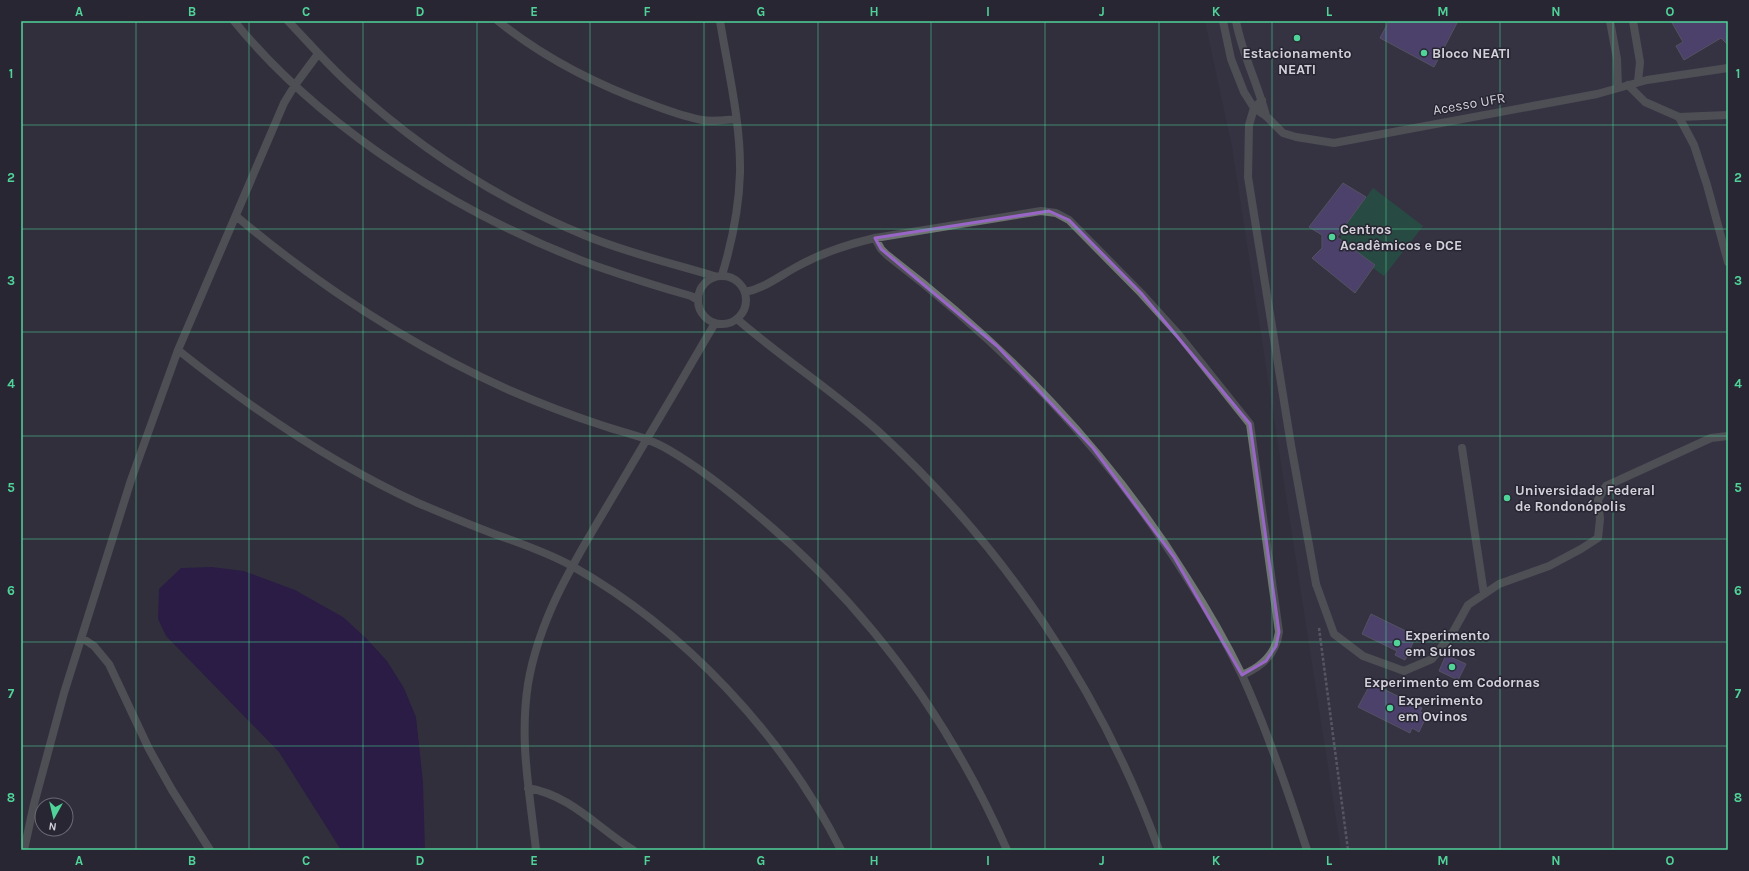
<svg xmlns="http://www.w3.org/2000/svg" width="1749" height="871" viewBox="0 0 1749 871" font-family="Karla,sans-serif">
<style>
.built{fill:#3b384b}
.green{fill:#1b6c4a}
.water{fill:#23054e}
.building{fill:#6b58a3;stroke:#7e7b8b}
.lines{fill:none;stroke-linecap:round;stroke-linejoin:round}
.path{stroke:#86848f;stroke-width:2.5;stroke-dasharray:3 2;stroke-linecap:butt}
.service{stroke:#6f7672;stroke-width:8}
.minor{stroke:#6f7672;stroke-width:8}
.marked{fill:none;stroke:#9966c8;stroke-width:3;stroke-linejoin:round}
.grid{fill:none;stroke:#4fd399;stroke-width:1;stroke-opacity:0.55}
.poi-dot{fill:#4fd399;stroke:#282633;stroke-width:1.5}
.labels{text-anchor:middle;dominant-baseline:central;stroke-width:3;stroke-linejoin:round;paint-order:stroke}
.poi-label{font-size:14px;font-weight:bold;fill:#d2d1d9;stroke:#282633;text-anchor:start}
.street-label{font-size:14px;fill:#d2d1d9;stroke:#282633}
.neatline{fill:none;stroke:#4fd399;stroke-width:1.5}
.grid-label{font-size:13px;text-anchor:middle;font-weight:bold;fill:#4fd399}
</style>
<rect width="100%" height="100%" fill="#32303d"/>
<path class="built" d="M1205,21H1728V850H1341L1232,146Z"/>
<path class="green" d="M1373,188L1423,226L1384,276L1373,268L1374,265L1341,240V232Z"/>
<path class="water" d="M212,567L244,571L295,590L343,617L366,638L387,661L404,688L416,717L423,782L425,850H341L279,752L166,636L158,619L159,589L181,568Z"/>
<path class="building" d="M1389,21H1458L1434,67L1380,38Z
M1671,21H1728V45L1721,38L1684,60L1676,46L1683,42Z
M1343,183L1366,197L1337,237L1375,265L1355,293L1312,258L1322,248V235L1309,227Z
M1371,614L1416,636L1405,660L1395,655L1397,651L1362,634Z
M1446,655L1466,664L1458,680L1439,671Z
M1371,683L1422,708L1420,712L1427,715L1419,732L1412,728L1410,733L1358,707Z"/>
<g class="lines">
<path class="path" d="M1319,628L1348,850"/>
<path class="service" d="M1223,21L1231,59L1244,92L1254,108L1266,116L1283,133L1296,137L1334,143L1597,94L1647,80L1728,68
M1236,21C1242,54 1258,84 1266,116
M1610,21L1617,59L1618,88
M1633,21L1640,62L1638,82
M1628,85L1645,102L1679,117L1728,115
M1262,100L1254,108L1249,125L1248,177L1291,445L1316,584"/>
<path class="minor" d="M234,21C324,131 463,217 596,266C628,277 659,287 691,296L698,300
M288,21C308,42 327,64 349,84C418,148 497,199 584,235C627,253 671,263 714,276
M498,21C544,58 597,85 653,105C669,111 685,117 702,120C713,122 725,120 736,119
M720,21C728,70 741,123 740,173C739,208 732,242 722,275
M1679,117L1694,145L1707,185L1728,262
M236,216C319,286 409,345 509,390C539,403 570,415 601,425C624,433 648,437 669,450C700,468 729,491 756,514C867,606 949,718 1007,850
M875,238L881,249L887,255C1007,347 1107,449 1187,578C1207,609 1226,642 1242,675C1268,732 1288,791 1307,850
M698 300a24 24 0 1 1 48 0a24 24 0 1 1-48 0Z
M745,292C766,288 782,274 800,265C824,252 849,244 875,238L1041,211L1056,213L1069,220L1141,293L1179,335L1250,424L1279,632C1276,654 1262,667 1242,675
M737,319C782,358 833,391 878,431C1004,546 1101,690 1159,850
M178,350C253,410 331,463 418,503C444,514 470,525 497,535C523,544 548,553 572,566C684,629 783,735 841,850
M1462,448L1484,594
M1316,584L1334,634L1363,656L1404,671L1432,659L1453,632L1468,605L1499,584L1549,566L1581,549L1598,538L1600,519L1598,500L1606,486L1711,438L1728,436
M82,638L94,646L109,664L149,749L172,790L210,850
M528,788C570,795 598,828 633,850
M24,850L34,804L64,693L131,480L178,350L284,103L295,85L318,54
M536,850C530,794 519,742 528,684C540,613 579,554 615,493C649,436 682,380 715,323"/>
</g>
<path d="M0 0H1749V871H0ZM1049,211L1069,220L1141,293L1250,424L1279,632L1276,646L1266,661L1242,675L1174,557L1093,448L997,346L881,249L875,238Z" fill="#32303d" fill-opacity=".55" fill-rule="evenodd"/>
<path class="marked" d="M1049,211L1069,220L1141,293L1250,424L1279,632L1276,646L1266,661L1242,675L1174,557L1093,448L997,346L881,249L875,238Z"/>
<path class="grid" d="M136,21V850M249,21V850M363,21V850M477,21V850M590,21V850M704,21V850M818,21V850M931,21V850M1045,21V850M1159,21V850M1272,21V850M1386,21V850M1500,21V850M1613,21V850M21,125H1728M21,229H1728M21,332H1728M21,436H1728M21,539H1728M21,642H1728M21,746H1728"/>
<g class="poi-dot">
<circle cx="1297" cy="38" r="4"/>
<circle cx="1424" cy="53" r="4"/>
<circle cx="1332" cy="237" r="4"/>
<circle cx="1507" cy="498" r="4"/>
<circle cx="1397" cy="643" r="4"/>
<circle cx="1452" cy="667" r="4"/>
<circle cx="1390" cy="708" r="4"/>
</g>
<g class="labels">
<g class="poi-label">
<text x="1297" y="53" text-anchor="middle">Estacionamento<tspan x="1297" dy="16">NEATI</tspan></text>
<text x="1432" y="53">Bloco NEATI</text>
<text x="1340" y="229">Centros<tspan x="1340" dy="16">Acadêmicos e DCE</tspan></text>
<text x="1515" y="490">Universidade Federal<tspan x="1515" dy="16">de Rondonópolis</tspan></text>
<text x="1405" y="635">Experimento<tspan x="1405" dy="16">em Suínos</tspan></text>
<text x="1452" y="682" text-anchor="middle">Experimento em Codornas</text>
<text x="1398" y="700">Experimento<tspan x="1398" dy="16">em Ovinos</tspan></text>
</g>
<g class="street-label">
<text transform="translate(1469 104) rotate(-10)">Acesso UFR</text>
</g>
</g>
<rect width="1749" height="871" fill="none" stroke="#282633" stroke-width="44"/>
<g transform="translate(54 817) rotate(188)"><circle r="19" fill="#282633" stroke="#6c6a75"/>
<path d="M0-3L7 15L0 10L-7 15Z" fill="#4fd399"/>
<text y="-6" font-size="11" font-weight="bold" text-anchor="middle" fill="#d2d1d9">N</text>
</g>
<rect x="22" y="22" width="1705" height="827" class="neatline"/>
<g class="grid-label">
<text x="79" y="16">A</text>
<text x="192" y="16">B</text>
<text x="306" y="16">C</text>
<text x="420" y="16">D</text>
<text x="534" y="16">E</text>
<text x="647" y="16">F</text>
<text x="761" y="16">G</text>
<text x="874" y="16">H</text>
<text x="988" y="16">I</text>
<text x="1102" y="16">J</text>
<text x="1216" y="16">K</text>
<text x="1329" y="16">L</text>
<text x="1443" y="16">M</text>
<text x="1556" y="16">N</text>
<text x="1670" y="16">O</text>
<text x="11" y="78">1</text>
<text x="1738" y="78">1</text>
<text x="11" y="182">2</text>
<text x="1738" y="182">2</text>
<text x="11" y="285">3</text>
<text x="1738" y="285">3</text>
<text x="11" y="388">4</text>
<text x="1738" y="388">4</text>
<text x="11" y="492">5</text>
<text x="1738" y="492">5</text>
<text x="11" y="595">6</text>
<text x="1738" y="595">6</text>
<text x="11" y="698">7</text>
<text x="1738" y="698">7</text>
<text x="11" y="802">8</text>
<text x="1738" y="802">8</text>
<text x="79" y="865">A</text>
<text x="192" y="865">B</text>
<text x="306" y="865">C</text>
<text x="420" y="865">D</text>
<text x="534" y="865">E</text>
<text x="647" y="865">F</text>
<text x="761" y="865">G</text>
<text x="874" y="865">H</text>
<text x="988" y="865">I</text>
<text x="1102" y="865">J</text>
<text x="1216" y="865">K</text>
<text x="1329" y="865">L</text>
<text x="1443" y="865">M</text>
<text x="1556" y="865">N</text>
<text x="1670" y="865">O</text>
</g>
</svg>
